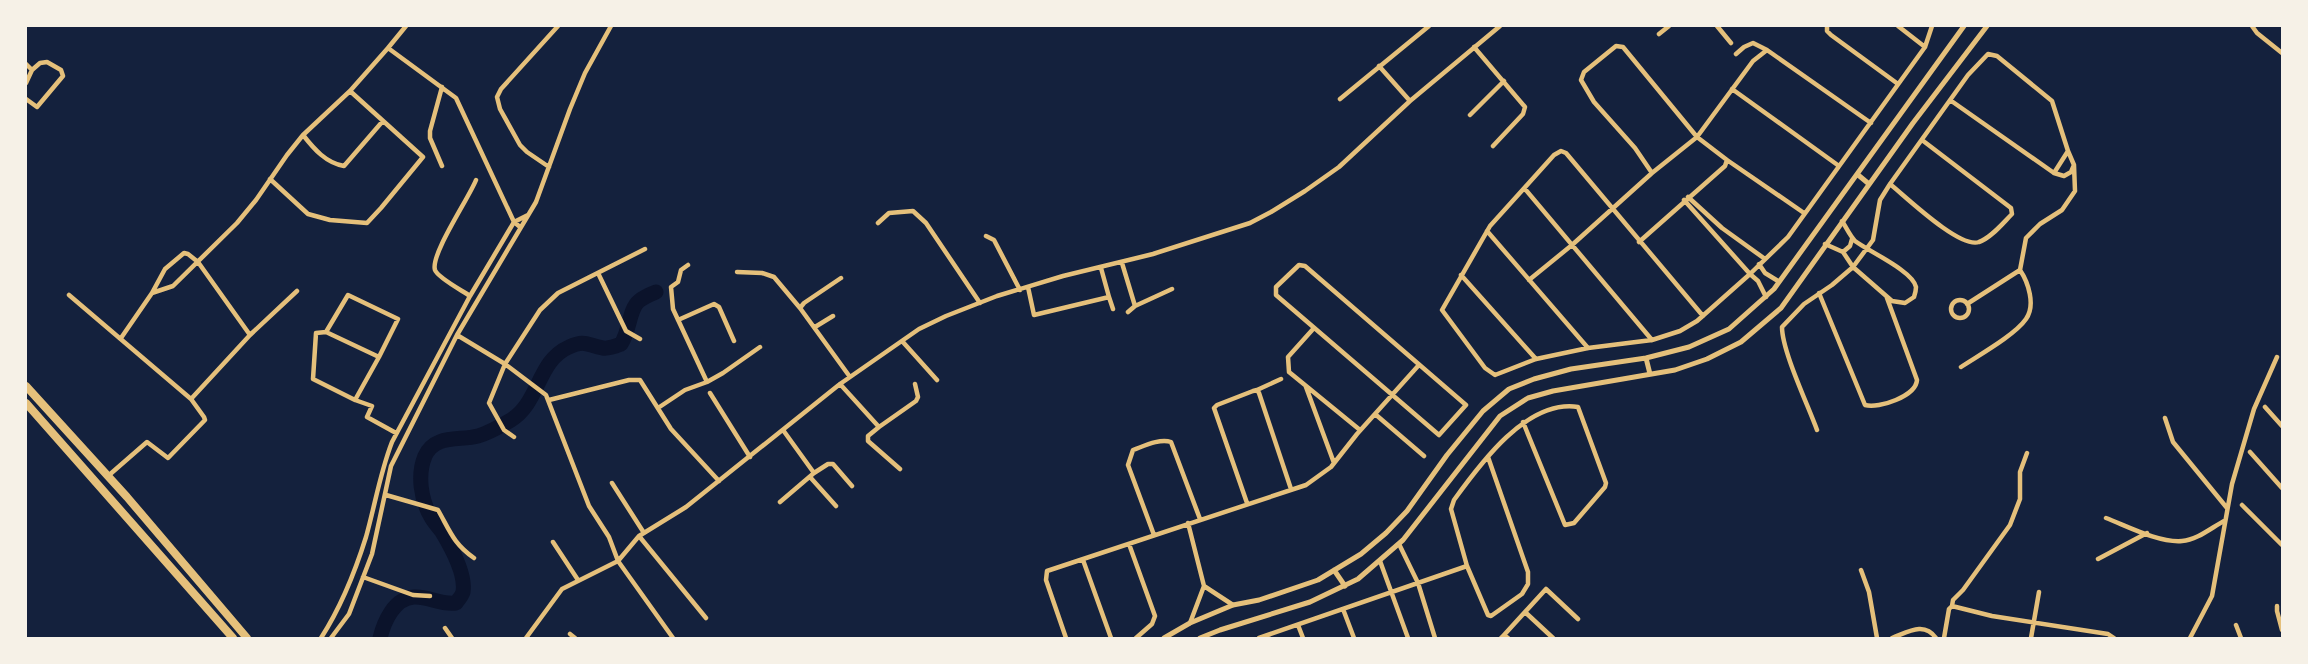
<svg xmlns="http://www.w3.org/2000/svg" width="2308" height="664" viewBox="0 0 2308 664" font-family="Rubik,sans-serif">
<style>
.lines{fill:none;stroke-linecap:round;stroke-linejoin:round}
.river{stroke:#0b132b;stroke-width:15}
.minor{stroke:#e5c07b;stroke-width:4.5}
.tertiary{stroke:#e5c07b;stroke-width:5}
.trunk{stroke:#e5c07b;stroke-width:8}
</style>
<rect width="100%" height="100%" fill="#14213d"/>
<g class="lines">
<path class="river" d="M380,638C384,622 394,598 414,597C428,596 440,605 456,603C458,600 462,596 463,592C466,574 451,547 442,532C439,527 434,523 431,517C421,500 417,475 425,456C435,434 459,441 478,436C489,433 501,426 511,420C540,402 537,361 569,347C586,339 588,346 603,348C609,349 616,346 621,344C630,331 629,309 639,301C644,297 651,294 656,292"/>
<path class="minor" d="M1717,26L1731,43
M1827,26V31L1831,35L1898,84
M1898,26L1925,47
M2252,26L2257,33L2282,53
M1659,34L1669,26
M1474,47L1525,107L1523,114L1493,146
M388,48L406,26
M1736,54L1744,47L1753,43L1767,50
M26,64L32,70L40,63L47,62L61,70L63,76L37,107L26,99
M1379,66L1410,101
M26,83L32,70
M1732,89L1839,166
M1340,99L1429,26
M1950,100L2054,173L2064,176L2071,172L2074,165L2068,151
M1470,115L1504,81
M303,135C314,149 326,163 344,166L382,122
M1727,160L1804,213
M442,166L430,138V131L442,87
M549,167L527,152L520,145L500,109L497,97L501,89L558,26
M270,179L308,214L330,220L367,223L381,208L423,157L350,91
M1890,184C1906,197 1960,249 1979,242C1991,238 2003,223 2012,214L2011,208L1922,140
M1525,189L1652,340
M1688,197L1722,228L1765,259
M1684,200L1750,274L1788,237L1925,47L1932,26
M1842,221C1846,227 1850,236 1855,241C1868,251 1913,271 1916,287C1916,291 1915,294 1914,297L1905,303L1892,301L1853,267L1873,240L1880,200L1890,184L1968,75L1988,54L1997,56L2052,101L2068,151L2054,173
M878,223L889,213L913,211L926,223L980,303
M1487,231L1588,348
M986,236L994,240L1020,290
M1639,242L1725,166L1727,160L1697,137L1623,47L1616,46L1584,72L1581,80L1594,102L1635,148L1652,173
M1843,252L1850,246L1852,239
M1122,263L1135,306
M1759,264L1765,273L1778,281
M688,265L681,270L678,282L671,287L673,309L707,382
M1299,265L1305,266L1466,405L1439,435L1276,295V287Z
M737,272L762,273L774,277L800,308
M598,273L626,331L640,339
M1461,275L1536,359
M841,278L804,303L800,308L850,377
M1529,280L1572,245L1652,173L1697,137L1753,61L1767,50L1871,123
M1028,287L1034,315L1109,297L1101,268
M152,293L165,269L184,253L188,254L198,262L250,335L191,399
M1819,293L1865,405C1879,409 1916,396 1917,380L1887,298
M69,295L191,399L204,417L205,420L168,458L147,442L108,476
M470,296C463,291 438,278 435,270C430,255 469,198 476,180
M1109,297L1113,309
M1951 309a9 9 0 1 1 18 0a9 9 0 1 1-18 0Z
M1967,304L2020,270L2026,238L2040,224L2062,210L2075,191L2074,165
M1128,312L1135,306L1172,289
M1703,316L1566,153L1561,151L1554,155L1490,226L1442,310L1485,368L1495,375L1536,359L1588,348L1652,340L1680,331L1697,321L1750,274L1758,281L1766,297
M678,320L714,304L719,307L734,341
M815,327L833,316
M1314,328L1288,357L1289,372L1360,430
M326,332L348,295L398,319L379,357
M250,335L297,291
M457,335L505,364L546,395L589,506L609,537L618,561L673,638
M121,338L152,293L173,286L237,223L256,200L287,155L303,135L350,91L388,48L456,98L514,222L520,227
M902,341L937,380
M1961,367C1979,355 2015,335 2026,319C2036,305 2028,282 2020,270
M840,384L879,427L868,436V441L900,469
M1306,387L1334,463
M1257,390L1281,379
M710,393L750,457
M355,400L313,379L316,333L326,332L379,357L355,400L372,406L367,417L396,433
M549,400L629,380H640L671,429L719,481
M2265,407L2282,426
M658,408L685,390L707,382L723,373L760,347
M1375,414L1424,456
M2165,418L2173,442L2227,508
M879,427L916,401L918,397L915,384
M1817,430C1808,405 1782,351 1782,327L1804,304L1832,285L1853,267L1843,252L1825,244
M514,437L504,430L489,403L505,364L540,310L558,293L645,249
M2250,452L2282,488
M1488,457L1528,572V584L1522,594L1491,616L1488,615L1467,566L1451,509L1454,500C1480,464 1527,399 1578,407L1606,483L1605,487L1574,523L1565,525L1523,422
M814,473L828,464H833L852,486
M810,477L836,506
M612,483L644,533
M386,495L438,510C450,531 453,543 474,558
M780,502L814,473L783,430
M1247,503L1214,408L1217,405L1253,391L1257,390L1259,393L1291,489
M2242,505L2282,545
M2106,518C2127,526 2159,543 2182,541C2197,540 2211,528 2224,521
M1188,523L1204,586L1190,623
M1154,535L1128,465L1133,450C1144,446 1160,438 1171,442L1200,519
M639,536L706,618
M553,542L578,580
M1129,544L1155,616L1152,624L1136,638
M1399,544L1418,583L1435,638
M2098,559L2147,533
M1083,560L1111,638
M1380,561L1408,638
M1861,570L1869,592L1877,638
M363,577L413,595L430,596
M1204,586L1233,605
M1952,606L1953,600L1963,590L2010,525L2020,499V472L2027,453
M2277,606V611L2282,630
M1343,609L1354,638
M1525,612L1553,638
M1298,625L1303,638
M2236,625L2241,638
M445,628L452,638
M570,634L575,638
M1504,635L1546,589L1578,619
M321,638C341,607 355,572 366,537C375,505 380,473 392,442L470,296L514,222L528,215
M331,638L349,614L372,554L391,466L457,335L536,202L570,109L585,73L611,26
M526,638L562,589L618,561L639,536L686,507L840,384L919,329L946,316L997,296L1063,276L1153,254L1250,223L1271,212L1305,191L1339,167L1410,101L1500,26
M1066,638L1046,580L1047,571L1306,485L1331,467L1357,434L1418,366
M1259,638L1467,566
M1501,638L1504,635L1508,638
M1892,638C1908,632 1924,621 1936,638
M1944,638L1949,609L1952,606L1992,616L2108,634L2114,638
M2031,638L2039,592
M2190,638L2212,596L2232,484L2254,409L2277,357"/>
<path class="tertiary" d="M1857,174L1869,184
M1646,358L1650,374
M1334,570L1345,586
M1164,638L1190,623L1233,605L1259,600L1318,580L1361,554L1386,533L1407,511L1447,455L1483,411L1509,389L1534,379L1571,369L1646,358L1689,347L1729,329L1774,289L1964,26
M1200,638L1220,630L1310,602L1358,579L1403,540L1500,416L1528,398L1553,391L1675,370L1707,359L1741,342L1781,308L1913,123L1987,26"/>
<path class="trunk" d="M26,386L127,497L247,638
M26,403L233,638"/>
</g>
<rect width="2308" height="664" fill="none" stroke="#f6f1e7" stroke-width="54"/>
</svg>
